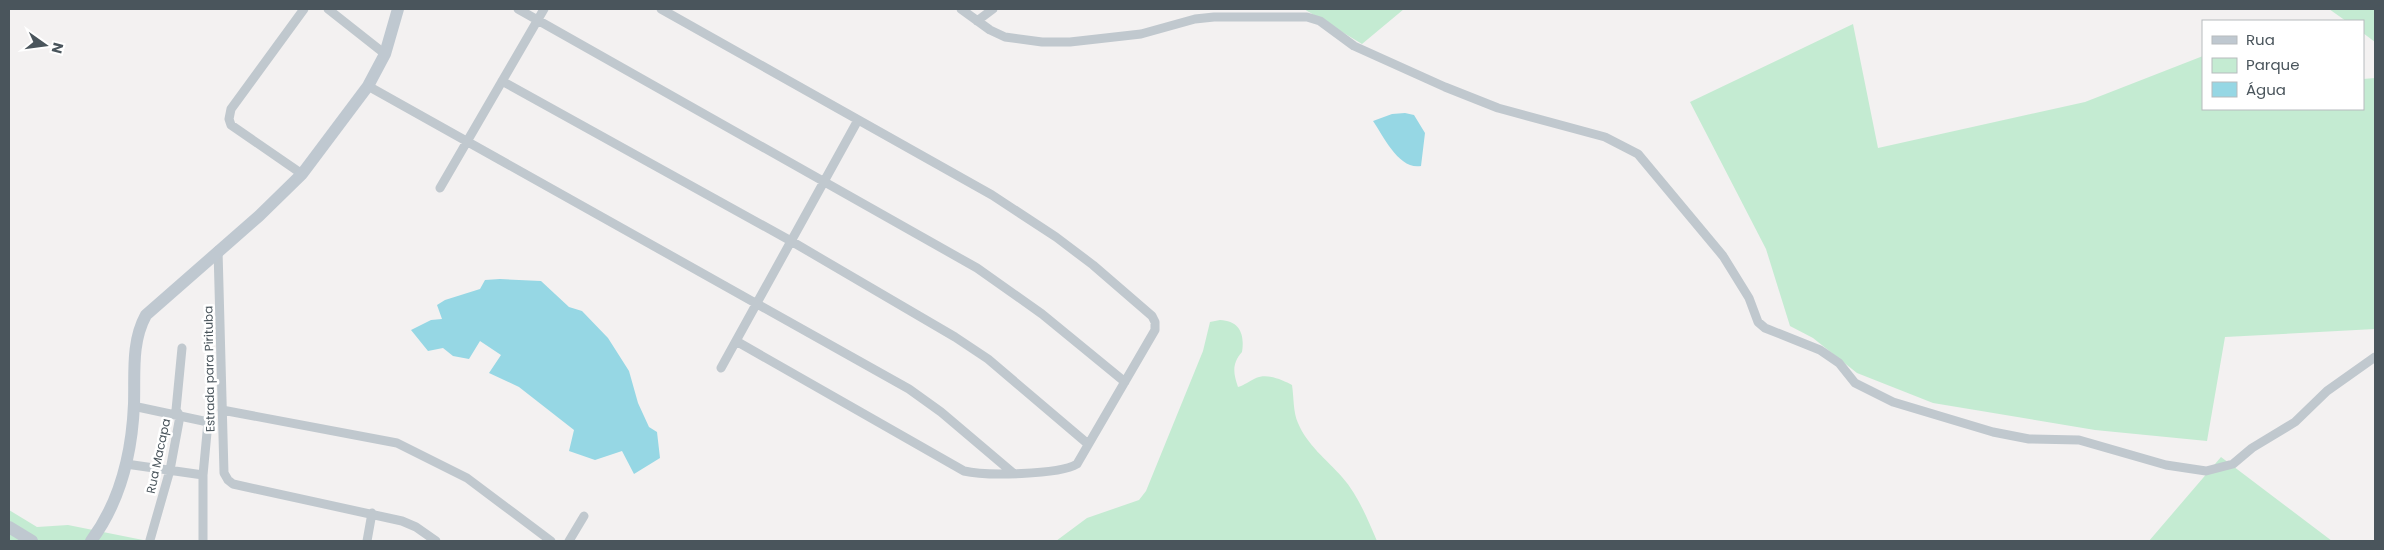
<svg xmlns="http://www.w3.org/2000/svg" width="2384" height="550" viewBox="0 0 2384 550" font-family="Poppins,sans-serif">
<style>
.green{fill:#c4ebd2}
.water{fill:#96d7e4}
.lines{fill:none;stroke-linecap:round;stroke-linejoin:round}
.minor{stroke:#c0c8ce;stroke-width:9}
.secondary{stroke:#bfc8d0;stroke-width:12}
.labels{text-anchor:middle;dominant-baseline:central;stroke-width:5;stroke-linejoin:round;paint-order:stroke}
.street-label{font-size:12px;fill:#4a555c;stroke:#fff}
</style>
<rect width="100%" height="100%" fill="#f3f1f1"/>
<path class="green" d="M1304,9H1404L1362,44Z
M2329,9H2375V42L2363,33V21H2346Z
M1853,24L1878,148L2085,102L2203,56V109H2363V79L2375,78V329L2225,337L2207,441L2095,430L1933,403L1857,373L1813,338L1790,326L1766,249L1690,102Z
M1220,320C1239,321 1245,333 1242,352C1232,363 1233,373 1238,387C1245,385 1249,381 1256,378C1267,373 1283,380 1292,385C1294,398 1293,412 1298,423C1307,445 1327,460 1342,477C1358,495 1367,518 1377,541H1056L1087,518L1139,500L1146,491L1203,351L1210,322Z
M2221,457L2332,541H2149Z
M9,510L37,527L68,525L148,541H9Z"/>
<path class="water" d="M1405,113L1414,115L1425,133L1421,166C1399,170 1384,137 1373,121L1392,114Z
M500,279L541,281L569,307L582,311L608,338L629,371L638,403L649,427L657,432L660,458L634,474L622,451L595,460L569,451L574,430L519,387L489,373L501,355L480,341L469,359L453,356L443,348L428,351L411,330L431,320L442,319L437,305L445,300L480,289L485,280Z"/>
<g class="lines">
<path class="minor" d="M328,9L385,54
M518,9L977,268L1042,314L1125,382
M661,9L992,195L1056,237L1093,265L1152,316L1155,322V330L1077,464C1059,475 985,476 964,471L736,341
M961,9L990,30L1005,37L1042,42H1070L1141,34L1195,19L1214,17H1307L1320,21L1354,46L1445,87L1498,108L1605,137L1638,154L1723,256L1749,298L1758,322L1765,328L1820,350L1839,363L1855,383L1893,402L1993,432L2029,439L2079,440L2166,465L2206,471L2233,464L2252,448L2295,422L2327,391L2375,357
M977,21L993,9
M502,81L791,241L955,337L988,359L1088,444
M368,86L909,389L941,412L1013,473
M302,174L231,125L229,119L231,109L304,9
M440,188L544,9
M218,250L224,473L228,480L233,484L402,521L416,527L436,541
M721,368L858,120
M133,406L208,422L203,475V541
M222,410L397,443L467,478L551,541
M126,464L203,475
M150,540L170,470L180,416L176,410L182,348
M367,541L372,513
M569,541L584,516"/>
<path class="secondary" d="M9,527L32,541
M91,541C120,502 132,452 134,404C135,374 131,342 146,315L259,216L302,174L368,86L385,54L398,9"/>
</g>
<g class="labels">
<g class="street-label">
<text transform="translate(209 369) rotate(-91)">Estrada para Pirituba</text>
<text transform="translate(158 456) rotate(-78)">Rua Macapa</text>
</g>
</g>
<rect width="2384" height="550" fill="none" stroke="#4a555c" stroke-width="20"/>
<rect x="2202" y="20" width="162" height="90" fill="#ffffff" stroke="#b7bbbe"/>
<rect x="2212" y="36" width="25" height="8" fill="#bfc8d0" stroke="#b7bbbe"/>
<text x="2246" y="45" font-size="15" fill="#4a555c">Rua</text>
<rect x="2212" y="58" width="25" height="15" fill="#c4ebd2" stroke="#b7bbbe"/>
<text x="2246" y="70" font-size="15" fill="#4a555c">Parque</text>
<rect x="2212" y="82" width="25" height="15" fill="#96d7e4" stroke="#b7bbbe"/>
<text x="2246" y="95" font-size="15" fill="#4a555c">Água</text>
<g transform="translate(45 45) rotate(104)" stroke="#ffffff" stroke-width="4" paint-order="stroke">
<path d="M0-4L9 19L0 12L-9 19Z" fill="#4a555c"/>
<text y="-8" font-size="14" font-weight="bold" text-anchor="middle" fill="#4a555c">N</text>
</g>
</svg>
